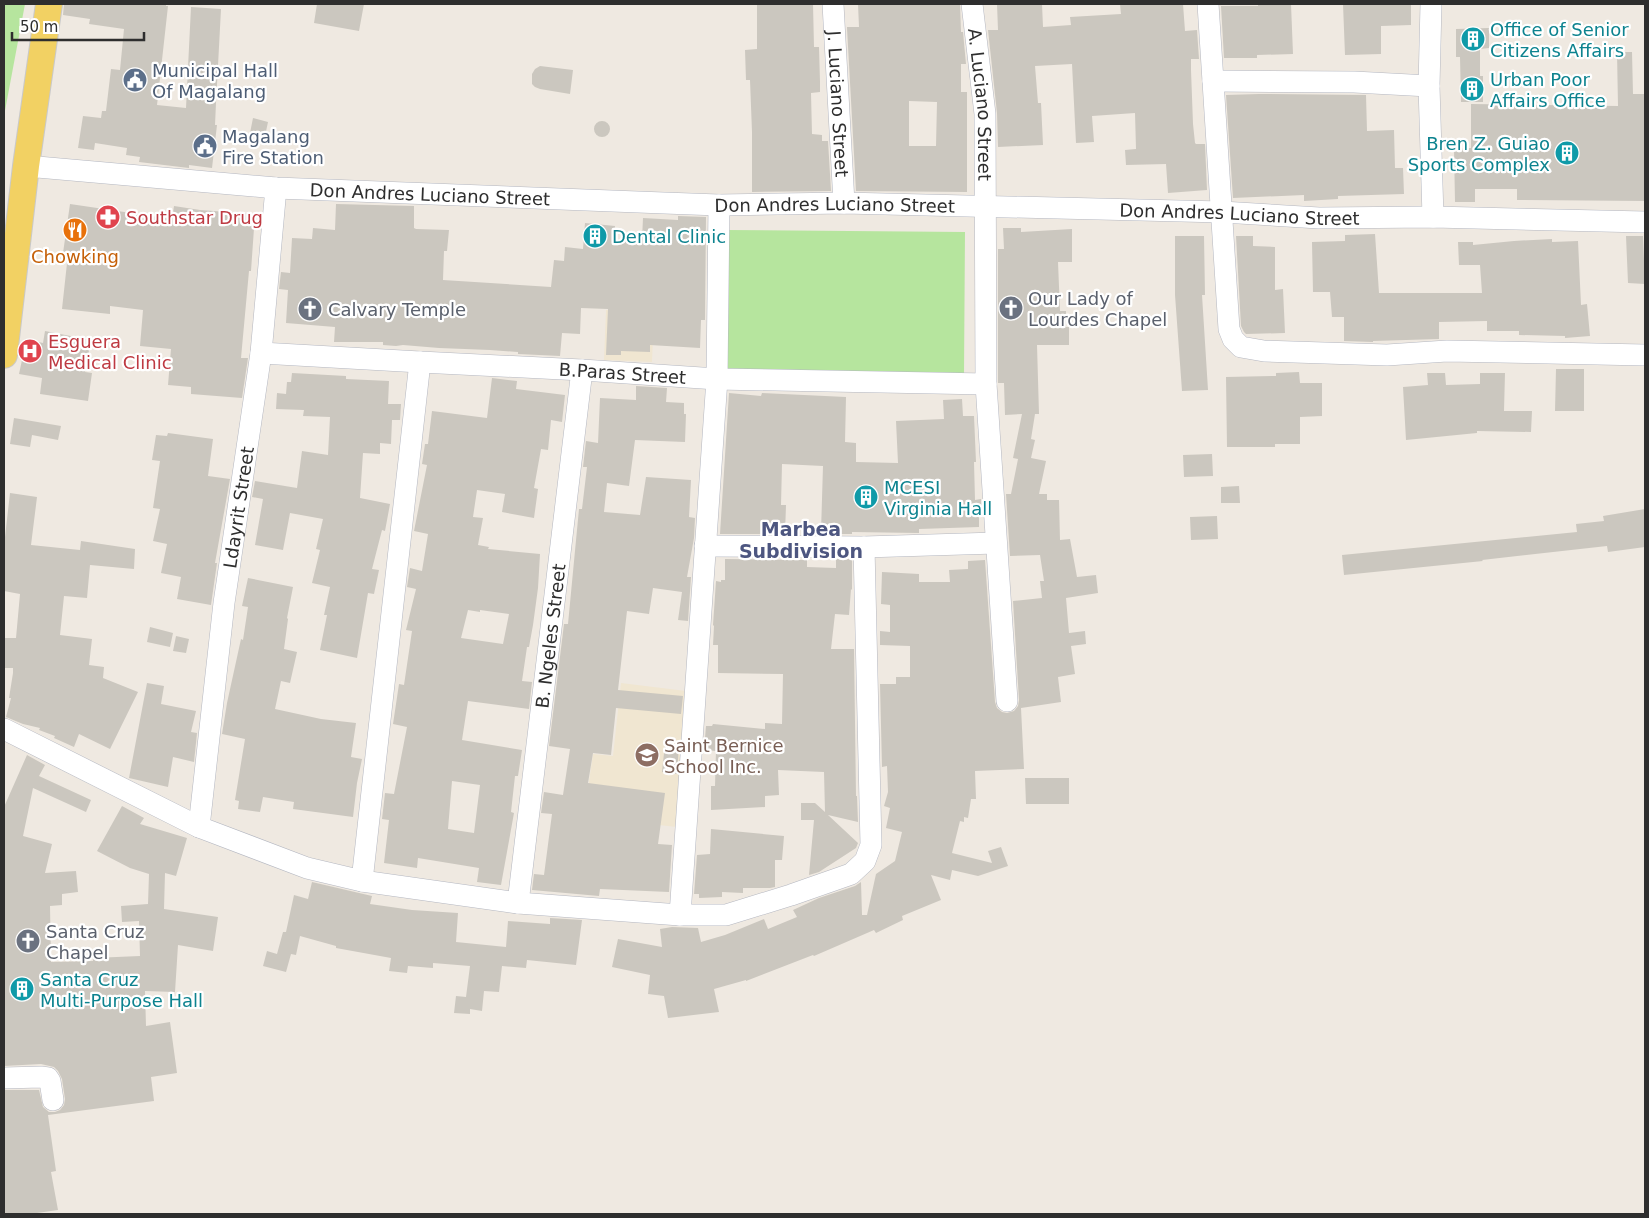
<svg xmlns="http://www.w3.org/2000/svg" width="1649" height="1218" viewBox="0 0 1649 1218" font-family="'DejaVu Sans',sans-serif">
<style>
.education{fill:#f0e6d1}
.green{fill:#b6e59e}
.building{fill:#cbc7bf;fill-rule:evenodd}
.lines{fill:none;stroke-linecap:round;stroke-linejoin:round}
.minor-casing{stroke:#b4b7c1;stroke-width:22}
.major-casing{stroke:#c9c9c9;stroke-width:28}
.minor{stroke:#fff;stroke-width:21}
.major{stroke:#f2d163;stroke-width:26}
.labels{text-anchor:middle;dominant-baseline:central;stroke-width:4.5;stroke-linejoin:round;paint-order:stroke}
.culture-label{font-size:18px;fill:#0d838f;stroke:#fff;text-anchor:start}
.service-label{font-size:18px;fill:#4e5e75;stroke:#fff;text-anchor:start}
.street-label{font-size:18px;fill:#2e2e2e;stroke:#fff}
.health-label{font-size:18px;fill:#be3a42;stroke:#fff;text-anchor:start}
.food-label{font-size:18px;fill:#c56008;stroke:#fff}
.worship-label{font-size:18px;fill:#5b616d;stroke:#fff;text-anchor:start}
.education-label{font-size:18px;fill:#785e54;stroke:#fff;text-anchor:start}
.neighbourhood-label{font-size:19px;font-weight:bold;fill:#4d5680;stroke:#fff}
</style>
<rect width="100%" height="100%" fill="#efe9e1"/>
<path class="education" d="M606,310L654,312L652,362L604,360Z
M621,683L686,691L677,827L584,817L593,754L613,756Z"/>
<path class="green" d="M4,4H25L4,116Z
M724,230L965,232L964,374L723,372Z"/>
<path class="building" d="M64,4H166V6H168L157,105L186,108L191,7L221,9L216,103L215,125H217L212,168L189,165V168L139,162L140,157L126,155L127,148L95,143L94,150L78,148L83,116L101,118L102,111H106L111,69L120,70L124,29L89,24L90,19L63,15Z
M317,4H364L359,31L314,23Z
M757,4H813L814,47H819L820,82V92L811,93L812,134L822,135V141H828L831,191L752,192V132L750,80H746L745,50L757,49Z
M858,4H960L961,32H963L966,64H961V92H967V192L856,191L847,28V27H859ZM909,101L937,102L936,146H909Z
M997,4H1042L1043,27L1071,25L1070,17L1121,14L1120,4H1183L1185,31L1197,30L1199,59H1191V70L1193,124L1195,143L1196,144H1205L1207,190L1168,193L1166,164L1126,165L1125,150L1136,149L1135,113L1092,116L1094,142L1076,143L1072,64L1035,66L1038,103H1041L1043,145L998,147L997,113L988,30H998Z
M1258,4H1291L1293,54L1257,55V58H1224L1221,6H1258Z
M1343,4H1411V25L1381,26V54L1345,55Z
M1489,28V48L1480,49V76H1483V102H1461L1460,57H1456V29Z
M1617,52H1632L1633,94H1645V201L1517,200V189H1475V202H1455L1454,149L1471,148V104L1618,106Z
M540,66L573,70L570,94L540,89L535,87L532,84V74L535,69Z
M1259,94L1366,95L1367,131L1394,130L1395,168H1403L1404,194L1338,196V199L1304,201V195L1233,198L1226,95Z
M253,118L268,122L265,136L250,133Z
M594 129a8 8 0 1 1 16 0a8 8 0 1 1-16 0Z
M70,204L172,219L174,206L200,210L255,214L251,271H249L241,358H248L242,398L191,394V387L168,385L171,349L140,346L143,310L110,306V314L62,309L68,254L63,253Z
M336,204L414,206V228L416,229L449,230L447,251H444L443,280L551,287L554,260L564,261L565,247L583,249L585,223L615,226L614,239L642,240L643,218L678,220V216L706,217L705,320H701L700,348L650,345V352L621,351V355H606L608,309L581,308L580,334L562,333L560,356L518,354V352L490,350L439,348L403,345L396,346L383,345V342H334L335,327L286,323L288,290L279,289L281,272L290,273L292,238L312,239L313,228L335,230Z
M1003,228H1021V232L1072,229V262H1058L1060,311H1066V327H1069V345H1037L1039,414H1035L1031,439L1035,440L1031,458L1046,461L1039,494H1047V500H1059L1060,540L1070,539L1077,577L1096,575L1098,593L1066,598L1069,633L1085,631L1086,644L1071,646L1075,674L1058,677L1061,702L1021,708L1024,769L975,771L976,799H971L968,818L964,817V822L960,821L952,853L992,863L988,851L1001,847L1008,866L978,876L952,870L950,880L931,875L941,900L902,916L903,920L876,933L874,930L814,956L813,955L746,981V980L714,989L719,1012L668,1018L664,996L648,994L650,975L612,967L618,939L662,947L660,929L672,927L698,928L701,942L725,935L764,919L768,929L797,917L793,910L819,898L855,886L861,882L862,915H867L876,874L895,861L902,832L886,828L890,808L884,806L888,792L887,766L882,767L880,684H896V677H910V646L880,645V631L890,632V605L881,604L882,572L919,574V582H950L949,570L968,569V561L985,560L995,702L997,708L1002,712L1007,713L1014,711L1018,706L1019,700L1013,601L1042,598L1040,581H1044L1040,555L1010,556L1006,494H1011L1018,459L1013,458L1022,414L1005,415L1004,383H998V249H1004Z
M1375,234L1379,293H1482L1480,265H1459L1458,242H1473V245L1514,241L1552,239V242L1578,241L1581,305L1587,304L1590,336L1565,338V336L1519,335V331H1487V321L1439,322V339L1373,341V342L1344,341V317H1332L1330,292H1313L1312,242L1345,241V235Z
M1175,236H1204L1205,295H1202L1208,390L1182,391L1175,295Z
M1236,236H1253V246L1275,247V290L1283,289L1285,333L1246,334L1244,332L1241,326Z
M1626,236H1643L1645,284L1628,283Z
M45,331L91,340L85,372L92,373L88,401L40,394L42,378L19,374L22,360L20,359L25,339L43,343Z
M1556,369H1584V411H1555Z
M1299,372L1300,383H1322V416L1300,417V444H1275V447H1227L1226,377L1276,376V373Z
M292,373L346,376V379L389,381L388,404H401L400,420H392L391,444L380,443V454L363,453L360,498L390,504L385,531L382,530L372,569L379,570L374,594L368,593L357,658L320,650L327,615H324L330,587L312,583L320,550L316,549L323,519L290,513L283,550L255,545L263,499L252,497L255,481L297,488L302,451L328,455L330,417L303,416L304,410L276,409L277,393L286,394L287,382H291Z
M1427,373H1445L1446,385L1480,384V373H1505L1504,411H1532L1531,432L1477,431V433L1406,440L1403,387L1428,385Z
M492,378L517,381L516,389L565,395L562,422L551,420L548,450L541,449L534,488L538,489L534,518L502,512L505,494L477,490L473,517L483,518L478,545L489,547L488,549L540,554L538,588L533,625L529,647H527L522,681L532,682L529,709L468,701L462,740L522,750L518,776H515L511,812L514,813L501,885L477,882L479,868L418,858L417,868L384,863L389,820L382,819L385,793L394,794L407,727L393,724L399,684L404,685L412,631L406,630L416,589L407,587L410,568L422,571L428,534L414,531L427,465L422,464L425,444H428L432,411L487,418ZM468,610L480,612V610L509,614L503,644L461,638ZM452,781L480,785L474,833L448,829Z
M636,386L667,388L666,402L684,403V414H686L685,442L635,440L629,486L607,483L604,512L640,515L646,477L691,480L689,517L695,518L694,538L687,577H691L688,621L678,620L682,592L653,588L649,614L627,611L618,690L683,696L681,714L616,708L611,755L593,753L588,783L665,793L658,844L672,845L669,892L600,889L599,896L532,890L534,874L544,875L552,814L541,813L544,792L563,795L570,749L549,746L564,624H568L579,509H582L587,467H583L586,441L598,443L600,398L636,400Z
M729,393L761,396L762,393L846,397L845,442L856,443V462L898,463L896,421L944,419L943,400L962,399L963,416H974L976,462H974L975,500L981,499L982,514H979V527L919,529V533L852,532V534H836V532H821L823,466L782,464L781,505H786L785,534H720Z
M14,418L61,426L58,440L32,435L30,447L10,444Z
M168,433L213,439L208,476L230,479L215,563H217L211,605L177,599L181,577L161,573L167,544L153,541L160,509L153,508L160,461L152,460L156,435L167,436Z
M1212,454L1213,476L1184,477L1183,455Z
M1239,486L1240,503H1221V487Z
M10,493L37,497L31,545L80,550L81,541L135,549L134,569L90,565L87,598L64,596L60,635L92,639L89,665L104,667L103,678L138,692L110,749L79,734L74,747L54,738L55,736L39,730L40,728L23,724L6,717L11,698H9L13,673V668H4V638H16L20,594L4,591V546Z
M1645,509V547L1608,552L1607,546L1482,560L1483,561L1344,575L1342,555L1577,532L1576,524L1604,521L1603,516Z
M1217,516L1218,539L1191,540L1190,517Z
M725,559L807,560V567L836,568V559H852V590L851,589L849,615L835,614L831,649H854L856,796H857L858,822L828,815L858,843L856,848L819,872L809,875L814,820H801V803H815L825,812L824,772L778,770L779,795L765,796V807L711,810V786H715L716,751L704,750L706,726H712L713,724L765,729V723L782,724L783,674L718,673V645H713L714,626L713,625L716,581L721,582V580H725Z
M248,578L293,587L287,618L288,619L284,649L297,652L290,683L281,681L275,709L321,719L356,723L351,757L362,759L357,783L353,817L293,809L294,802L263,797L260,812L238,809L239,801L235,800L245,739L222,734L227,703L241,639L243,640L248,607L242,606Z
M150,627L173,633L170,647L147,642Z
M176,636L189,639L186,653L173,651Z
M147,683L164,686L161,704L196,711L191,732L197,733L194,762L173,757L168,787L129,778Z
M665,744L679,745L677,774L662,772Z
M27,755L45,765L39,776L91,800L86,812L33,788L23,836L52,844L45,873L76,871L78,892L62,894V905L50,906L51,962L93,961V958L140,956L139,921L122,922L121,906L148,904L149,874L130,868L97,851L122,806L144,818L140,824L187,838L176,876L165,873L164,909L218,917L213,951L178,945L175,992L145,991L146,1026L170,1022L177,1073L151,1077L154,1101L48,1115L56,1171L51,1172L58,1210L30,1214H4V1090H39L43,1107L49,1112H55L60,1110L64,1105L65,1099L62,1079L58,1071L54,1067L41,1064L4,1066V807Z
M1025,778H1069V804H1026Z
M711,829L784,836L782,860H775V887L770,888H743V893L722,892V897L699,898V894H694L697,855L710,854Z
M312,882L372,896L370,904L412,910L458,913L456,942L506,947L508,921L550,924V918L582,920L576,965L527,960L526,968L502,966L499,992L484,991L482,1011L470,1009V1014L454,1013L456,996L466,997L470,966L433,963V968L408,966L407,973L389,971L391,958L336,948V946L300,936L296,955L291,954L286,972L263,966L267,951L277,954L283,932H286L294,895L308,899Z"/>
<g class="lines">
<defs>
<g id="minor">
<path id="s1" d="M833,4L844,203"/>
<path id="s2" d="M972,4L985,114L986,384L1007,701"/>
<path d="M1208,4L1229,329L1233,339L1241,347L1264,351L1387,355L1447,351L1645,355"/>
<path d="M1431,4L1429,86L1433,217"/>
<path d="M1213,81L1354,82L1429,86"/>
<path id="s3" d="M26,166L276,188L664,203L719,205L844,203L1222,212L1319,218L1433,217L1645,222"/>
<path id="s4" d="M261,353L420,362L582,370L717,379L986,384"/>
<path d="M705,546L864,547L996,543"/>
<path d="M4,729L199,827L307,868L362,881L518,903L680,915H726L791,895L851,874L865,861L871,845L864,547"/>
<path id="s5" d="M199,827L224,603L261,353L276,188"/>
<path d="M362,881L420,362"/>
<path id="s6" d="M518,903L582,370"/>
<path d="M680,915L717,379L719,205"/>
<path d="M4,1078L41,1077L48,1078L50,1081L53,1100"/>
</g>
<path id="major" d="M4,355L26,166L49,4"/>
</defs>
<use href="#minor" class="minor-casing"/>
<use href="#major" class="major-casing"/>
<use href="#minor" class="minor"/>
<use href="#major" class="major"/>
</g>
<defs>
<symbol id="building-disc" viewBox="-11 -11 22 22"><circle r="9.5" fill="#0f9aa8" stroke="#fff"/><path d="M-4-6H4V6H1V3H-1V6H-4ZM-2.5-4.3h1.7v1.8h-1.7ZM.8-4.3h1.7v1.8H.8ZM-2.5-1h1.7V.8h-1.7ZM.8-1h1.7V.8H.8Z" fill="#fff"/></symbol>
<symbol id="civic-disc" viewBox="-11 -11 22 22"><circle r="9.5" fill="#5c6f8a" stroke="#fff"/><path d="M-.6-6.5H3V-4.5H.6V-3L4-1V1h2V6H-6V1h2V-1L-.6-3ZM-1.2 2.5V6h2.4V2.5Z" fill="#fff"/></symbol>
<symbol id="pharmacy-disc" viewBox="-11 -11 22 22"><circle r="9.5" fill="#e0444e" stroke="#fff"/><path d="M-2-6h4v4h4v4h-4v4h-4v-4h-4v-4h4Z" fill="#fff"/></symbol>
<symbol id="restaurant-disc" viewBox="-11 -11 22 22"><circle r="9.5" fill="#e8710a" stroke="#fff"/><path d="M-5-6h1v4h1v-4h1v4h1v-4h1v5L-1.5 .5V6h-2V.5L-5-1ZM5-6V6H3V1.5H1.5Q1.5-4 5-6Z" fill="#fff"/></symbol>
<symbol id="church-disc" viewBox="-11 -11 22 22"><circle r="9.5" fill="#6b7280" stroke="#fff"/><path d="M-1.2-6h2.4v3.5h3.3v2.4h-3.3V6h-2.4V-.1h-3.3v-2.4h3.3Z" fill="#fff"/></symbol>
<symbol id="hospital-disc" viewBox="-11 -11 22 22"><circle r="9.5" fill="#e0444e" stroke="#fff"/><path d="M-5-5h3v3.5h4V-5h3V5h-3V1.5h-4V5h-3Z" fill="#fff"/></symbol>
<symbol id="school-disc" viewBox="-11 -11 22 22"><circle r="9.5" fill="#8d6e63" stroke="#fff"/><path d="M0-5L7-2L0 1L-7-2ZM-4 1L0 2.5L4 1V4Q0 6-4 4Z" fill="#fff"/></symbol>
</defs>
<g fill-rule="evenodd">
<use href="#building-disc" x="1459" y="25" width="28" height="28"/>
<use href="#civic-disc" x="121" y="66" width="28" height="28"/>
<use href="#building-disc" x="1458" y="75" width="28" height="28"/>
<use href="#civic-disc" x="191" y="132" width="28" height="28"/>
<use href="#building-disc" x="1553" y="139" width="28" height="28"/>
<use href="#pharmacy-disc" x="94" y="203" width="28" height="28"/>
<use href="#restaurant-disc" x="61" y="216" width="28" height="28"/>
<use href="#building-disc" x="581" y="222" width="28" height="28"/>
<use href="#church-disc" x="997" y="294" width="28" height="28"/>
<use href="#church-disc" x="296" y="295" width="28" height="28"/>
<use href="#hospital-disc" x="16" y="337" width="28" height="28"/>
<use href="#building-disc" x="852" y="483" width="28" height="28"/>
<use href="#school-disc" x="633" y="741" width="28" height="28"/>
<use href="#church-disc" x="14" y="927" width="28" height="28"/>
<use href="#building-disc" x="8" y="975" width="28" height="28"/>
</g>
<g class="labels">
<g class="culture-label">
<text x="1490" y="29">Office of Senior<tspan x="1490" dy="21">Citizens Affairs</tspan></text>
<text x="1490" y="79">Urban Poor<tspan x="1490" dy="21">Affairs Office</tspan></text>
<text x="1550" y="143" text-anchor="end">Bren Z. Guiao<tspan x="1550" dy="21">Sports Complex</tspan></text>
<text x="612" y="236">Dental Clinic</text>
<text x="884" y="487">MCESI<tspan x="884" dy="21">Virginia Hall</tspan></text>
<text x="40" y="979">Santa Cruz<tspan x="40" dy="21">Multi-Purpose Hall</tspan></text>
</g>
<g class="service-label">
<text x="152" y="70">Municipal Hall<tspan x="152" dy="21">Of Magalang</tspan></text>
<text x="222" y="136">Magalang<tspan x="222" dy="21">Fire Station</tspan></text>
</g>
<g class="street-label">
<text stroke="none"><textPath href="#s1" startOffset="100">J. Luciano Street</textPath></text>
<text stroke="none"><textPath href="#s2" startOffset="101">A. Luciano Street</textPath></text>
<text stroke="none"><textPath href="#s3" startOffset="405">Don Andres Luciano Street</textPath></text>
<text stroke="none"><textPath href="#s3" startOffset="810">Don Andres Luciano Street</textPath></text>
<text stroke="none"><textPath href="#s3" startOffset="1215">Don Andres Luciano Street</textPath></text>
<text stroke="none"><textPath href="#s4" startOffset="362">B.Paras Street</textPath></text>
<text stroke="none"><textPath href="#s5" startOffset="322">Ldayrit Street</textPath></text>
<text stroke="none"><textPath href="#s6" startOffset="269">B. Ngeles Street</textPath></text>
</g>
<g class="health-label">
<text x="126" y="217">Southstar Drug</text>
<text x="48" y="341">Esguera<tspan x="48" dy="21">Medical Clinic</tspan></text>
</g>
<g class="food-label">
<text x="75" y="256">Chowking</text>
</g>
<g class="worship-label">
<text x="1028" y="298">Our Lady of<tspan x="1028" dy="21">Lourdes Chapel</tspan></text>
<text x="328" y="309">Calvary Temple</text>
<text x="46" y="931">Santa Cruz<tspan x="46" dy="21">Chapel</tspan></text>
</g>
<g class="education-label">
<text x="664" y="745">Saint Bernice<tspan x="664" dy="21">School Inc.</tspan></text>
</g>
<g class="neighbourhood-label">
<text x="801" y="529">Marbea<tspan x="801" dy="22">Subdivision</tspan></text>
</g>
</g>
<rect width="1649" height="1218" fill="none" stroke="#2e2e2e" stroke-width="10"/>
<path d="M12 32v8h132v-8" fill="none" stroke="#2e2e2e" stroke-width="2.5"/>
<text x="20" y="32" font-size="15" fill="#2e2e2e" stroke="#ffffff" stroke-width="4" paint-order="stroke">50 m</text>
</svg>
